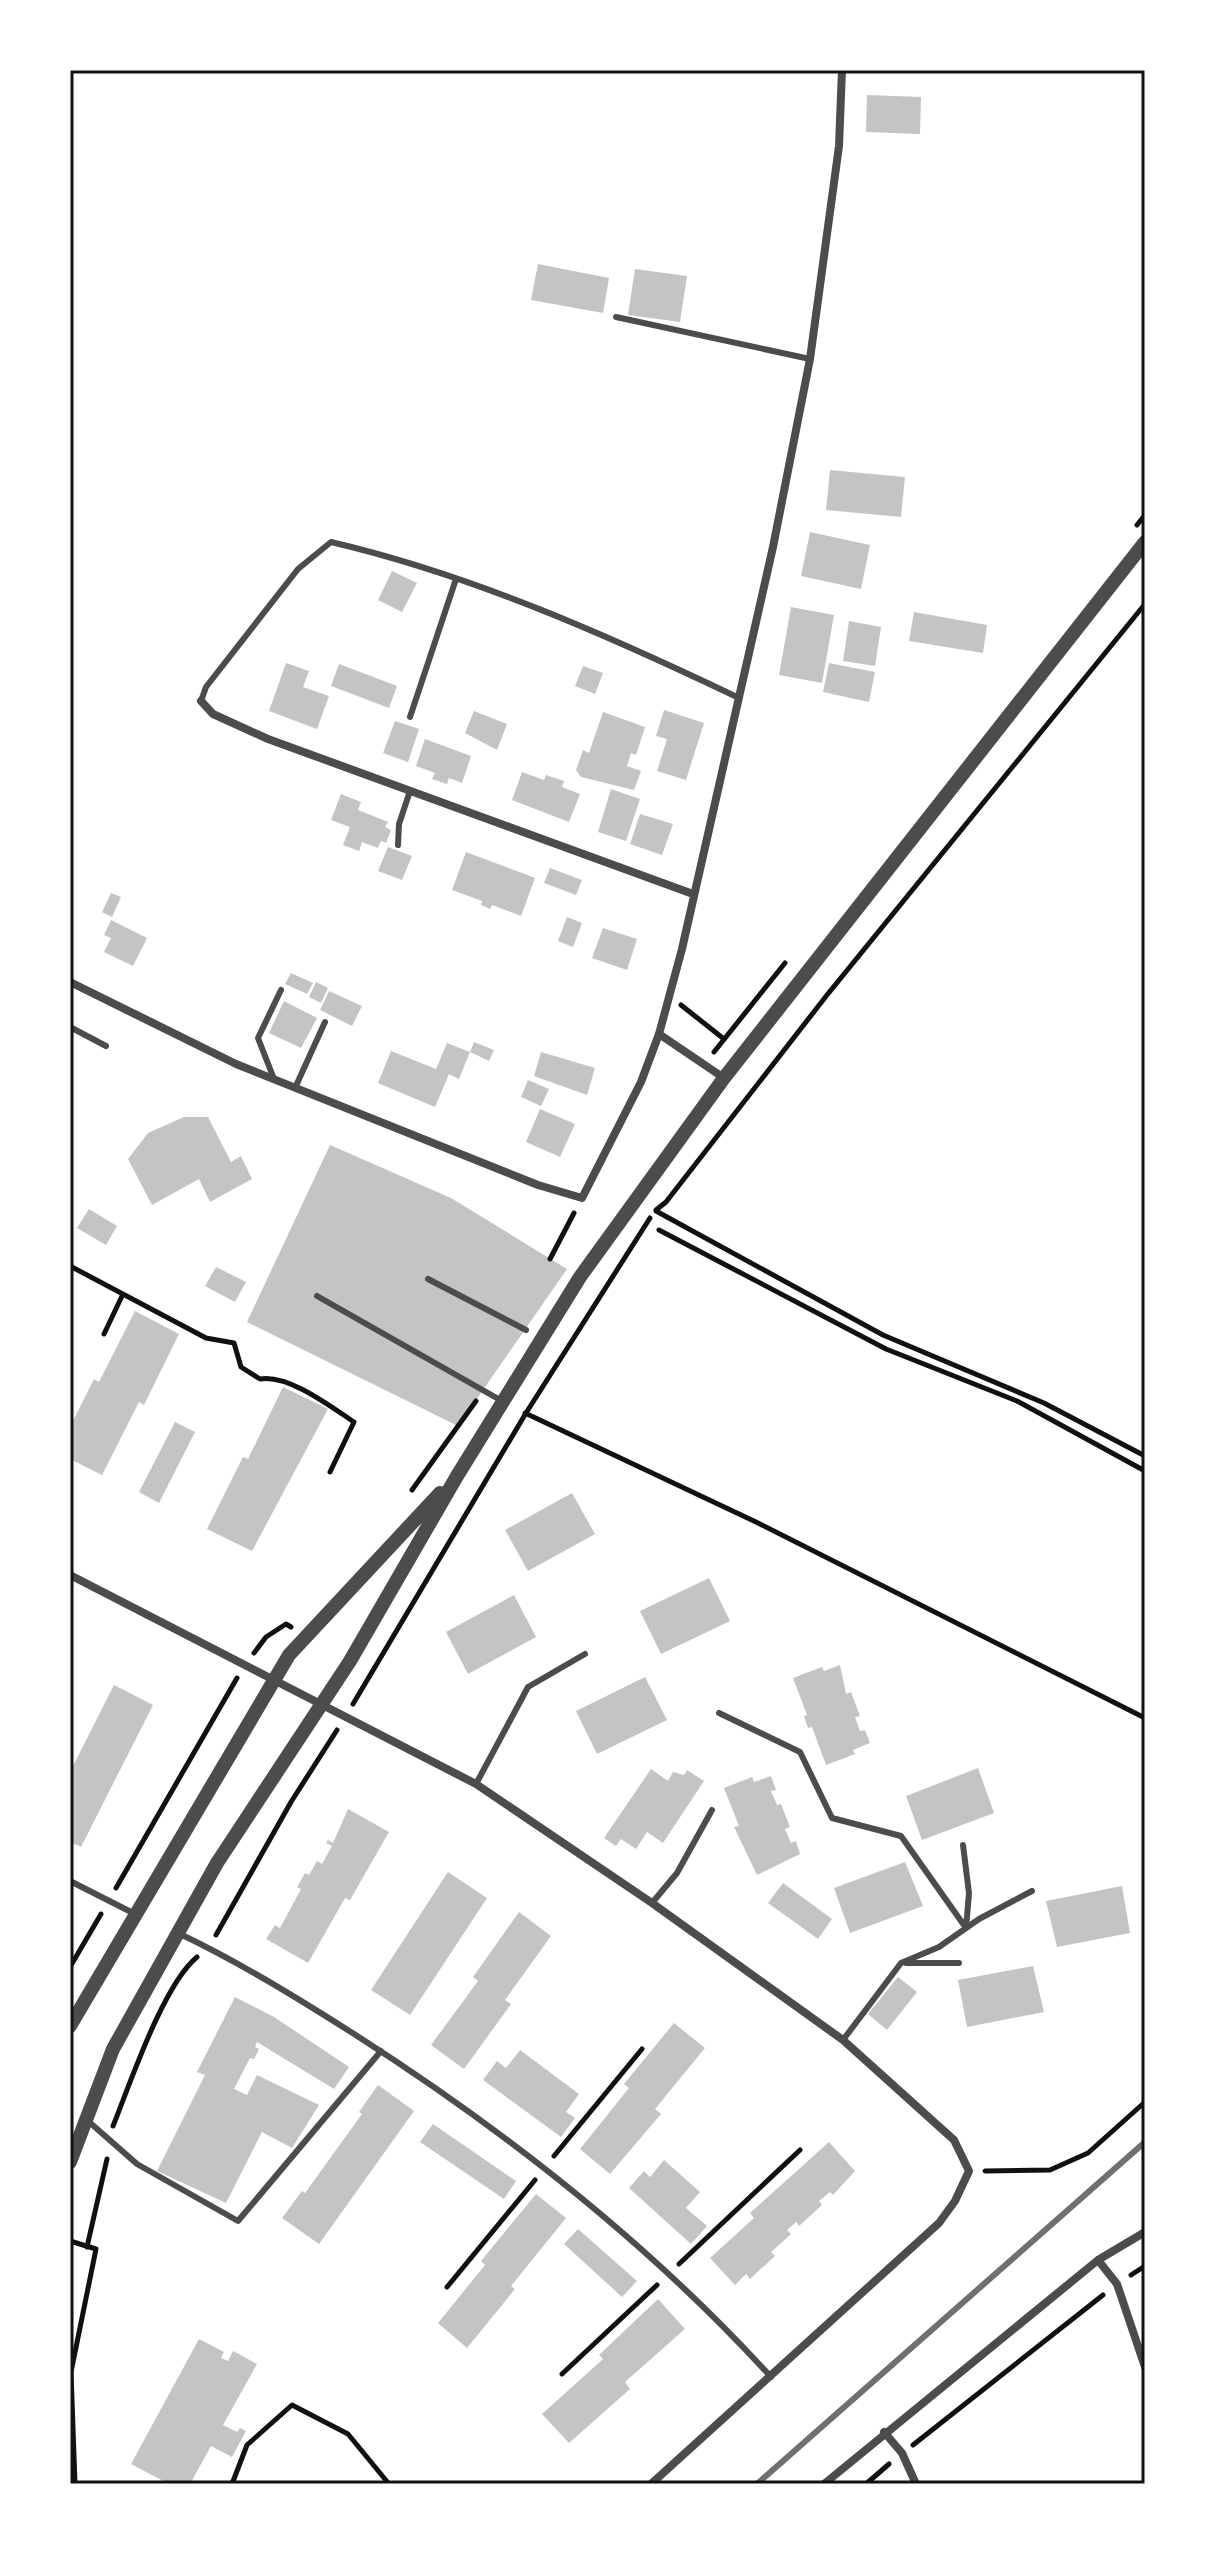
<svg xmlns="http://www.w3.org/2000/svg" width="1215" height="2554" viewBox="0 0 1215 2554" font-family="Inter,sans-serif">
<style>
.building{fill:#c4c4c4}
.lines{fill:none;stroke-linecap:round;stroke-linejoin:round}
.path{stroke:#111;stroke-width:5}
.service{stroke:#4c4c4c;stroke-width:6}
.minor{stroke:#4c4c4c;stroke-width:8}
.tertiary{stroke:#4c4c4c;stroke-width:14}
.rail{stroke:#707070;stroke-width:6}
.neatline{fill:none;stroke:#111;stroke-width:3}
</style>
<rect width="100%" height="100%" fill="#fff"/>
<path class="building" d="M867,95L921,97L920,134L866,132Z
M538,264L609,278L603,313L531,300Z
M635,269L687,276L680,322L628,315Z
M830,470L905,477L901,517L826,510Z
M810,532L870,545L861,589L801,576Z
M392,571L417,583L402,612L378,600Z
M791,607L834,615L822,683L779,675Z
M914,612L987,625L983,653L909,641Z
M849,621L881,627L875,666L843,661Z
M286,663L309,671L303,687L329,696L317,729L269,711Z
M829,663L875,672L869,702L823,692Z
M339,664L397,686L389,708L331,686Z
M583,666L603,673L595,694L575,686Z
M664,710L704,723L686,780L657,771L667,739L656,736Z
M474,711L507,724L497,750L465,733Z
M603,712L645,727L636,755L631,753L627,766L641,771L634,790L581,777L576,770L583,750L589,753Z
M395,721L419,729L408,762L383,753Z
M425,739L471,756L462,783L449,778L447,784L432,779L435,773L416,766Z
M522,772L544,780L546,775L564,781L562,787L580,794L569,822L512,800Z
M611,789L640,799L626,841L598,832Z
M341,794L361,802L358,810L388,822L385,827L391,830L386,843L381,841L378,848L362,842L359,851L343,845L350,827L331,820Z
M640,814L673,824L662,855L630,844Z
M388,847L412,856L402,880L378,871Z
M466,852L535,878L521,916L492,905L490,909L481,905L482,901L452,890Z
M550,868L582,880L576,895L544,883Z
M111,893L121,897L112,917L102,912Z
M567,917L582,923L573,947L558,941Z
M111,920L147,938L133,966L104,952L111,938L104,935Z
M603,928L637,939L627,970L592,958Z
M291,973L313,983L307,994L285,984Z
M316,982L328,988L321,1003L309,997Z
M329,991L362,1006L352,1026L320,1010Z
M284,1001L317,1018L301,1048L269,1033Z
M474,1042L494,1050L489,1061L470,1052Z
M447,1043L470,1052L459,1079L449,1074L435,1107L378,1083L391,1051L436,1069Z
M541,1052L595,1068L587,1095L534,1076Z
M528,1080L549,1089L541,1106L521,1097Z
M540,1109L575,1124L560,1157L526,1142Z
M184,1117H208L231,1162L241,1156L252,1179L210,1202L199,1179L152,1205L128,1159L148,1133Z
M330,1145L451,1198L567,1269L458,1426L247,1322Z
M89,1209L117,1226L106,1245L77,1228Z
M216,1267L246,1282L235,1302L205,1286Z
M135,1311L179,1334L144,1405L139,1402L102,1475L70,1459V1427L94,1379L99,1382Z
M283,1387L328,1409L252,1551L207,1529L243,1457L248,1459Z
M175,1422L195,1432L159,1503L139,1492Z
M572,1493L595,1534L528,1571L505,1530Z
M709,1578L730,1621L661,1654L640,1611Z
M514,1595L536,1637L468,1674L446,1632Z
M840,1665L846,1694L851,1692L860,1716L855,1717L860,1731L865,1730L870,1743L853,1750L855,1754L826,1765L812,1727L808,1728L804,1716L807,1715L793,1678L822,1667L824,1671Z
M645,1677L667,1720L597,1754L576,1711Z
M114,1685L153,1705L81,1847L70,1842V1772Z
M978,1768L994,1813L922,1840L906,1796Z
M651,1769L668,1781L673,1772L684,1775L687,1770L704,1781L663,1843L647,1832L636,1849L621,1839L616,1846L604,1838Z
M771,1776L776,1790L771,1791L777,1805L781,1804L790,1827L785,1829L791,1843L796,1841L800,1854L757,1875L734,1827L739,1826L724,1788L752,1777L754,1782Z
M348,1809L389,1832L350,1900L345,1898L308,1963L266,1939L275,1925L280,1928L301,1889L297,1887L305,1873L309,1875L317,1861L322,1864L332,1846L326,1843L328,1840L333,1843Z
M905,1862L923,1906L850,1933L834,1888Z
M448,1872L487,1898L410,2015L371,1990Z
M783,1883L832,1919L818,1939L768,1903Z
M1122,1886L1130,1933L1057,1947L1046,1901Z
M519,1912L551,1936L505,2000L511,2004L464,2069L431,2045L478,1981L473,1977Z
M1033,1966L1044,2012L967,2027L958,1980Z
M898,1977L917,1992L887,2030L868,2014Z
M235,1997L274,2017L349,2067L334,2089L257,2042L255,2047L259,2049L254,2059L250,2058L234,2089L247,2095L257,2075L319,2105L292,2148L262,2132L226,2203L157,2171L205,2075L197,2072Z
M674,2023L705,2048L655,2109L661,2114L610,2174L580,2149L629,2088L624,2084Z
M520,2050L579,2094L566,2112L575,2118L561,2137L483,2080L497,2061L506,2068Z
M378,2085L414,2111L319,2244L282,2218L302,2191L305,2193L362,2114L359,2112Z
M433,2124L516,2181L504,2199L420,2142Z
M829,2142L855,2171L833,2195L830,2192L819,2201L822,2205L799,2226L796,2222L787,2230L791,2234L771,2252L775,2256L750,2279L746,2274L735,2285L710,2258L754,2218L750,2213Z
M664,2160L700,2192L686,2208L707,2226L691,2244L629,2188L644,2171L650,2177Z
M536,2194L566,2218L511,2286L515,2289L467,2348L438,2323L485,2265L481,2261Z
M578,2229L637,2281L622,2297L564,2244Z
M658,2299L685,2329L625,2382L630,2389L569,2443L542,2414L603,2359L599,2355Z
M199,2339L224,2352L221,2358L228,2361L233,2351L257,2364L223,2425L237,2432L240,2428L246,2431L232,2457L211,2446L190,2484H169L131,2464Z"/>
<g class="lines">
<path class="path" d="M1137,525L1145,515
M681,1005L724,1039
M714,1052L785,963
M656,1210L666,1202L827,995L1145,604
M656,1211L883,1335L1044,1403L1145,1456
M659,1230L886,1349L1017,1401L1145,1471
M550,1259L574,1213
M70,1266L206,1338L234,1343L241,1367L260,1379C288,1374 330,1406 354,1422L330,1472
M104,1334L123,1294
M525,1413L756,1522L1145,1718
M412,1490L476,1401
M254,1653L266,1637L286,1624L291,1627
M353,1704L526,1413L650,1218
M116,1888L237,1678
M216,1935L291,1802L337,1730
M70,1967L101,1914
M113,2126C130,2084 163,1985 197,1957
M554,2156L642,2049
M985,2171L1050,2170L1088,2153L1145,2102
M70,2241L96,2249L71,2372L75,2484
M87,2247L107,2159
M679,2264L800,2150
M1131,2275L1145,2266
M447,2287L535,2180
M562,2374L657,2285
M913,2445L1103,2295
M232,2484L247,2445L292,2405L348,2434L389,2484
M866,2484L889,2464"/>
<path class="service" d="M616,317L810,359
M201,701L206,687L298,569L331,542C472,575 607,635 737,697
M410,717L456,579
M398,845L399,824L410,791
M70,1027L106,1046
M274,1079L258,1038L281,990
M295,1088L325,1022
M428,1279L526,1330
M317,1296L502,1401
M719,1713L800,1752L832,1818L901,1836L966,1928
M476,1784L528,1687L585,1654
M963,1845L969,1893L966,1928
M70,1881L135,1914
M652,1903L677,1873L712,1810
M178,1933C239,1962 294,1996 351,2032C503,2129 649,2243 771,2377
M906,1963H959
M843,2040L901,1963L939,1947L979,1919L1032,1891
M88,2121L137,2164L238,2221L381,2051"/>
<path class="minor" d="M201,701L213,714L268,739L693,894
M70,982L236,1064L538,1185L582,1198L641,1082L659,1034L682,949L773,547L810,359L839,146L842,70
M659,1034L724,1078
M70,1575L476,1784L652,1903L843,2040L954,2140L969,2171L955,2201L939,2223L651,2484
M1098,2260L1117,2284L1145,2367
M884,2432L902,2453L916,2484
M824,2484L1098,2260L1145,2232"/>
<path class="tertiary" d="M70,2026L289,1655L440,1493
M70,2162L113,2049L217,1863L350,1661L457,1476L580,1277L724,1078L1145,542"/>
<path class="rail" d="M757,2484L1145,2142"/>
</g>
<rect width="1215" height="2554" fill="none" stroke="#ffffff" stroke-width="144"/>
<rect x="72" y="72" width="1071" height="2410" class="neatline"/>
</svg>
